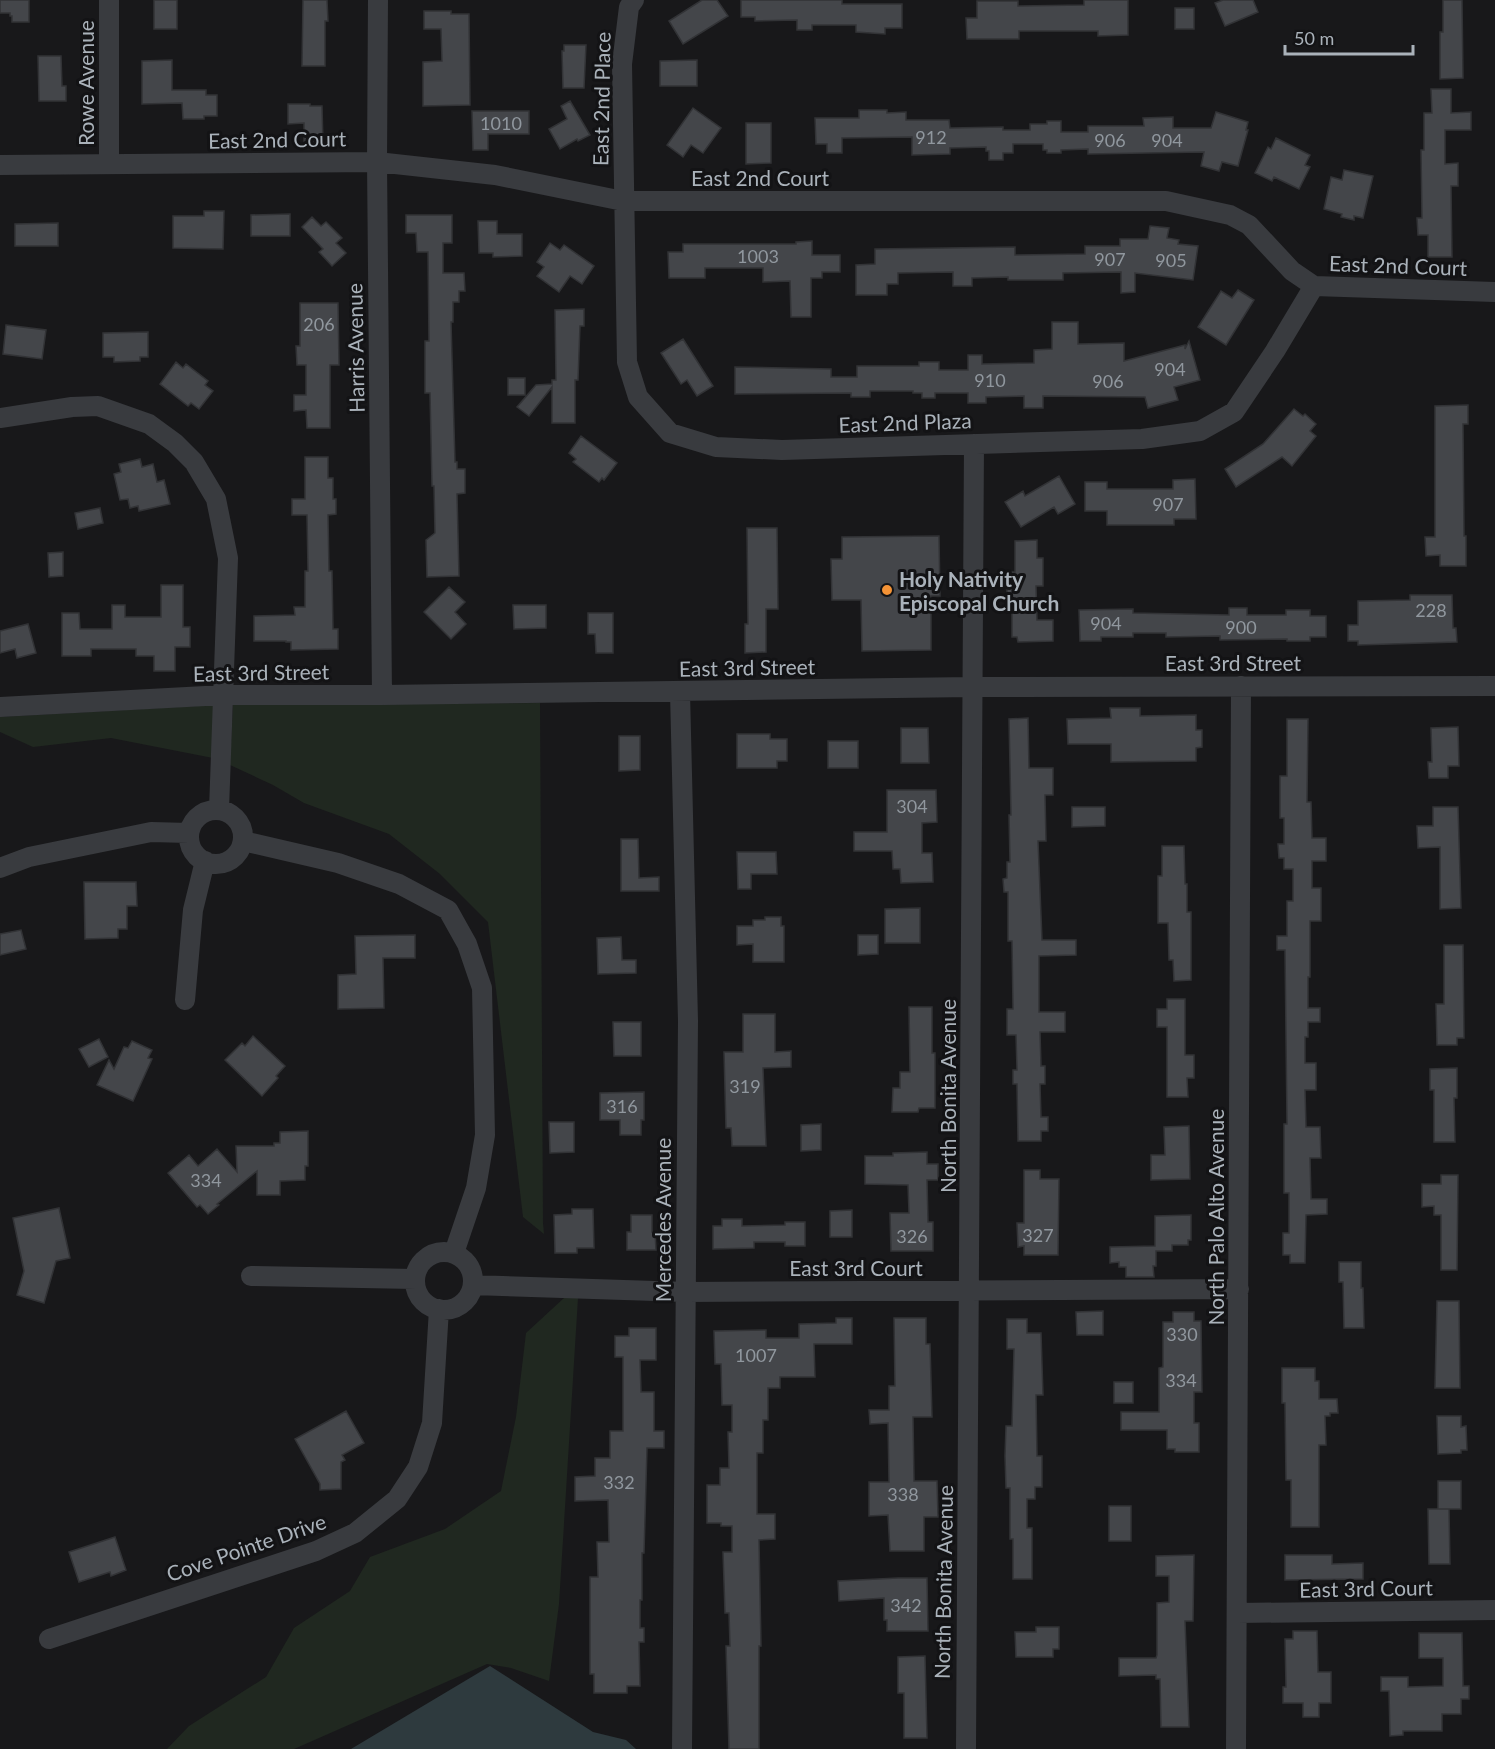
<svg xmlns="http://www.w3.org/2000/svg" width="1495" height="1749" viewBox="0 0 1495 1749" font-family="Lato,sans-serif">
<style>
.green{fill:#202820}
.water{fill:#2e3a3e}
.building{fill:#44464a;stroke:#323336;stroke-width:1.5}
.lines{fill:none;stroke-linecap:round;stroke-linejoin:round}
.minor{stroke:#393b3f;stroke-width:20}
.poi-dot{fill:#f49336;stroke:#131315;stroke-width:2}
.labels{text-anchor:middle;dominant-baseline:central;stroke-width:6;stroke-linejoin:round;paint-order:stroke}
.number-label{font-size:18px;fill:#90979e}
.street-label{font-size:21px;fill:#aab2ba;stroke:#131315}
.poi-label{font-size:21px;font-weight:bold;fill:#aab2ba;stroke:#131315;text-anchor:start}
</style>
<rect width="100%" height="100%" fill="#18181a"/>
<path class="green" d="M540,703L543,1223L544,1234L523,1217L488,922L440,874L389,834L304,803L273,785L230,765L233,705Z
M215,705L213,758L111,738L33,747L0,732V717Z
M564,1298H578L559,1604L549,1681L511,1668L487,1664L294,1749H167L189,1726L266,1677L294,1628L350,1591L370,1557L445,1529L501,1491L516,1417L526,1333Z"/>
<path class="water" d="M490,1666L593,1732L626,1740L636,1749H351Z"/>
<path class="building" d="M0,0H29V22H12V16H10V13H0Z
M154,0H177V29H154Z
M303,0H327L328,21H325V66H302Z
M702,0H717L728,16L683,44L669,21Z
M741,0H842V4H902V28H885V34L856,32V25H812V30H797V20L755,21V17H741Z
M1084,0H1128V35L1098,36V31H1019V39H967L966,18H977V1H1018V6L1084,5Z
M1223,0H1253L1258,12L1225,26L1215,3Z
M1443,0H1462L1463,78L1440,79V32H1443Z
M1175,8H1194V29H1175Z
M424,11H451V14H469L470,105L423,106V62L442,61L441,29H424Z
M564,45H586L584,88H563L562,51H564Z
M38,56H61L62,86H66V101H39Z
M172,60V90H206V95H217V116H204V119H183L182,103L142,104V61Z
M697,60V86H660V61Z
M1431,89H1451V113L1471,112V130H1445V164L1458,163V186H1451L1452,257H1428V235H1418L1417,218H1422L1421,150H1424V113H1432Z
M570,101L590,135L578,141L577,139L560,149L549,129L567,119L561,106Z
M288,104H310V106H322L323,143H304V123L288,124Z
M693,108L721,128L703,153L691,145L683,157L667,145Z
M859,110H887V113L906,112V120H949L950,128L1003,127V130H1030V124H1047V121H1061V132H1088V126H1144L1143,118L1173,117V128H1211L1216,112L1248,122L1246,130H1248L1238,166L1222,162L1219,171L1201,166L1204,152L1088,154V149L1061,150V153H1047V150H1043V144H1013V153H1003V160H989V151H986V147L950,148V154L912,155V137L842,138V153H827V144H816L815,118H859Z
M472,111H529V134H488V150H473Z
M746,123H771V163L746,164Z
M1276,138L1310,155L1305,165L1310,167L1299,189L1274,177L1272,181L1255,173L1268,147L1271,149Z
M1344,170L1373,176L1363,218L1354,216V220L1341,217L1342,214L1324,209L1331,177L1342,180Z
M204,211H224L223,249L173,248V216H204Z
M290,214V236H251V215Z
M406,215H452V243H443V273H464L465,291H459V302H453V322H451L455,462H457V469H465V493L457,494L459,576L427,577L426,540L435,533L434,486H432L430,393H425V341H429L428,252H417L416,233H406Z
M312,217L321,226L326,222L342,238L336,243L346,253L332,266L319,252L323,249L302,227Z
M478,221H497V234H522V256L493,257V253H479Z
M58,223V246H15V224Z
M1150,226L1169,228L1167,238L1179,240L1178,244L1198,246L1193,280L1135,273V292L1121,293V272L1063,273V280H1008V277L972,278V286H953V272L898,273V284H887V295H856V265L875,264V249L1015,247V255L1085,254V246H1120V239H1148Z
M812,241V255H840V272H822V278H811V317H791L790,281L763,282V268H705V278H669L668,252H683V244H796V242Z
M550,243L560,250L564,245L594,266L582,284L570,276L559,292L537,276L544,267L537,262Z
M1238,290L1254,300L1226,345L1198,327L1221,291L1232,298Z
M300,303H338L339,365H330V428H307L306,410L294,411V395H306V365H297L296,346H300Z
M584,309V326H580L578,380H575V423H552V387L529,416L517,407L536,385L552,384V380H556L555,310Z
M1052,322H1078V344L1124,343V361L1185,345V349L1189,341L1200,380L1174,387L1178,400L1148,408L1145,397L1043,396V408H1024V396L986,397V403H968V393H935V398H922V393H913V391H870V397H851V393L735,394V367L831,369V377H857V366H919V362H939V370H968V355H982V364L1034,363V350L1052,349Z
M6,325L46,330L42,359L3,354Z
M148,332V357H140V361L114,362V357H103V333Z
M683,339L713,386L697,396L687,380L681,384L661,353Z
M176,362L183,368L186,364L208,381L205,385L213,391L199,409L191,403L188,406L160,384Z
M508,378H525V395H508Z
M1468,405V424H1463L1464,536H1466V566H1440V555L1426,556L1425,537H1435V406Z
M1294,409L1303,416L1305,414L1316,424L1310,431L1316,436L1292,466L1282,457L1236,487L1225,469L1263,444Z
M581,436L617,463L604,480L602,478L599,482L573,462L576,459L569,453Z
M305,457H328V478H333V499H336V514L328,515L329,571H332L333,629H338V649L291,650V642H286V641H254V616L295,615L294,607H305V571H308L307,515H292V499H305Z
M140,459L142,467L153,464L157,482L164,480L170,504L139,511L138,506L130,508L128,499L120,500L114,474L121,472L119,464Z
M1059,476L1075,504L1058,514L1054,507L1021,527L1005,502L1023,491L1025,496Z
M1195,479L1196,519H1174V525H1107V511H1085V482H1107V489H1173V480Z
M100,508L103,523L78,529L75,513Z
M747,528H777L778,609H766V652L745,653V624H748Z
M939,536L940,596H931V650L862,651L861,600H832L831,559H842V537Z
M1037,540V558H1043V586H1036L1037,620H1053V641L1018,642L1017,637H1012V612H1007V572H1015V541Z
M63,552V576L49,577L48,553Z
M161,585H183V627H190V647H175V671H154V656H136V649H91V656H62V613H79L80,629H112V605H125V617H161Z
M449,587L465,602L455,612L466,624L451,639L424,612Z
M1410,595H1452L1453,628H1456L1457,642L1358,645V641H1348V625H1358V601L1410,600Z
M513,605H546V628L514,629Z
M1229,608H1247V615H1286V610H1310V616H1326V637H1310V641H1287V639L1220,640V636L1166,637V633H1133V637H1101V641H1080L1079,610L1133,609V613L1229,615Z
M588,613H613V653H596L595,634H588Z
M28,624L36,653L17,658L15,649L0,653V631Z
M1110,708H1140V716L1196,715V730H1202V747L1196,748V761L1111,762V744H1068L1067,719L1111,718Z
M1028,718L1029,768H1053V795H1045L1046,841H1038L1042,940H1076V955L1039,956V1012H1065V1032H1040L1041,1066H1045V1084H1040L1041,1117H1048V1131H1041V1141H1018L1017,1084H1013V1070H1017L1016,1035H1007V1009H1013L1012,941H1008V892H1004L1003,879L1007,878V862H1010L1009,815H1011L1009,719Z
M1287,719H1308L1307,802H1311L1312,838H1326V861H1312V888H1321V921H1310V977H1308V1008H1320V1022H1308V1037H1305V1063H1316V1090H1305L1306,1127H1320L1321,1158H1310L1311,1199H1327V1214L1306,1215L1305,1263H1290V1255H1283V1233H1289V1193H1284V1124H1287L1285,950H1277V936H1287V901H1293V869H1284V858H1279L1278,844H1284V818H1280V776H1287Z
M1458,727L1459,766H1448V778H1429L1428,762H1432L1431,728Z
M901,728H928L929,763H901Z
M737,734H770V739H787V761H777V768H737Z
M619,736H640V770L619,771Z
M828,741H858V768H828Z
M887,790H936L937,822L922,823V853H932L933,882L901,883L900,869H893L892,851H854V832H887Z
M1072,807H1105V826L1072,827Z
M1433,807H1458L1461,908L1440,909V847L1418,848L1417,826H1433Z
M621,839H638L639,878L659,877V891H621Z
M1162,846H1184L1185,884H1187V912H1191V980L1174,981L1173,960H1169L1168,923H1158V876H1162Z
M737,852H776L777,874H751V889H738Z
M84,882H136L137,906H127V929H118V938L85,939Z
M920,908V943H885V909Z
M765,917H781V926H784V962H753V944L737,945V926H753V920H765Z
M21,930L26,949L0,955V934Z
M415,935V958H383L384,1008L338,1009V975L356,974L355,936Z
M858,935H878V954L858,955Z
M621,937L622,960H636V973L598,974L597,938Z
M1444,945H1463L1464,1038H1457V1045H1437L1436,1004H1444Z
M1167,999H1185V1055H1194V1078H1187L1188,1097H1167V1027H1157V1009H1167Z
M909,1007H932V1053H935V1108H919L918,1112H892L893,1088H900V1072H910Z
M743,1014H775V1052L791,1051V1067L763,1068L766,1146H732L731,1128H726L724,1052H743Z
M613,1022H641V1056H614Z
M253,1036L285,1066L276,1076L278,1078L262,1096L225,1060L242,1043L245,1046Z
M99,1039L108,1057L89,1067L79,1049Z
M132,1041L152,1050L148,1058L152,1059L133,1101L97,1085L109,1060L114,1069L124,1047L128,1048Z
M1457,1068V1098H1454L1455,1142H1434V1090H1430V1069Z
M644,1092V1120H641V1135H620V1120H600V1093Z
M549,1122H574V1152L550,1153Z
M821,1124V1150L801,1151V1125Z
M1189,1126L1190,1179L1151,1180V1155H1165L1164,1127Z
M308,1131V1166H305V1180L280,1181V1195H257V1171L217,1204L219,1205L208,1214L200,1205L197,1207L168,1173L189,1155L198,1166L217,1149L237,1172L236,1146H274V1143H280V1132Z
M927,1152V1164H938V1180H927L928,1222H933V1251H891L890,1213H909L908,1185L865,1184V1156H893V1153Z
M1024,1170H1040V1179H1059L1058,1255H1024V1246L1018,1247L1017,1223H1024Z
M1441,1175H1458L1457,1270H1441V1215H1434V1206L1422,1207V1184H1441Z
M59,1208L70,1258L56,1261L44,1303L17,1295L24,1271L13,1218Z
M572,1209H593L594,1248H577V1253H555L554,1215L572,1214Z
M852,1210V1237H830V1211Z
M631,1215H652V1232H655L656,1250H627V1232H631Z
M1191,1215V1240H1188V1245H1172V1251H1156V1266H1153L1154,1277H1126V1267H1119V1262L1110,1263V1247L1155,1246V1216Z
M722,1219H742V1226L785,1225V1222H805V1246H785V1242H754V1248L713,1249V1226H722Z
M1339,1262H1361V1288H1363L1364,1328H1344L1343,1282H1339Z
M1437,1301H1459L1460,1388H1435Z
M1103,1311V1335H1077L1076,1312Z
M1173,1312H1194V1321H1201L1202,1392H1194V1423H1199V1452H1175V1449H1167V1430H1121V1412H1159V1368L1163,1367V1322H1173Z
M836,1318H852V1344H814L815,1377H780V1388H768V1420H763V1453H757V1514H775V1539L759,1540L761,1646H759V1749H729L726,1646H730L729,1613H725L723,1552H732V1526H721V1523H707V1485H720V1468H729L728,1432H732V1405H722L721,1364H715L714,1331L766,1330V1338H799V1324L836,1323Z
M894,1318H926V1344H930L932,1417H913L914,1481H937L938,1517H924V1551H890L888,1515L869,1516V1482H889L888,1423L870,1424L869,1410H889V1386H895Z
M1007,1319H1027V1333H1041L1043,1395H1036L1037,1456H1042V1487H1035V1499H1027V1528H1032V1579H1013V1539H1010V1488H1006L1005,1456L1006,1426H1012L1014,1349H1007Z
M629,1328H656V1360H640L641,1392H654V1431H664V1448H647L644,1553H642V1600H640V1628H644V1642H639L640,1686H627V1693H594V1674H590V1577H598L597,1542H609L608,1500L575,1501V1477L595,1476V1458H610V1431H623V1357H615V1336H629Z
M1282,1368H1315V1381H1319V1399H1337L1338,1413H1330V1416H1325L1326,1445H1319V1527H1291V1480H1286L1285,1403H1282Z
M1114,1382H1133V1403H1114Z
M346,1411L364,1443L342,1455L345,1460L341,1462V1489L320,1490V1484L295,1439Z
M1437,1416H1461V1427L1466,1426L1467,1450H1461V1453L1438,1454Z
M1438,1481H1461V1509H1438Z
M1109,1506H1131V1541H1109Z
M1428,1509H1449L1450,1564H1429Z
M115,1537L126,1570L111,1576L110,1572L79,1582L69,1552Z
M1194,1555L1193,1621H1185L1189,1727H1161L1160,1679H1156V1675L1119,1676V1658H1156L1157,1655V1603L1169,1602V1576H1156V1556Z
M1285,1555H1332V1564L1363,1563V1579L1285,1580Z
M898,1578H927L928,1631H887V1620H884V1598L839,1601L838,1581Z
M1036,1627H1059V1649H1053V1657H1016L1015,1632H1036Z
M1293,1631H1317L1318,1672H1331V1703H1319V1717H1303V1703H1283V1687H1286L1285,1639H1293Z
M1419,1633H1462L1463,1686H1469V1699H1461V1714H1442V1731H1403V1735L1390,1736L1389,1691H1381V1677H1408V1687L1443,1686V1658H1419Z
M925,1656L927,1738H904V1693H898V1657Z"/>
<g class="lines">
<path class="minor" d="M109,0V165
M378,0L377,162L382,695
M634,0L629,7L622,64L627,362L638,397L670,433L716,447L782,450L1142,439L1200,431L1234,412L1275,351L1314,286
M0,165L377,162L495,175L623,201H1166L1230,215L1249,225L1292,271L1314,286L1495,292
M0,418L72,407L98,406L149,424L175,443L194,462L216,499L228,558L219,810
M680,692L688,1021L682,1749
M0,707L224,695H382L972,687L1495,686
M189 837a27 27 0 1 1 54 0a27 27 0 1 1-54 0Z
M243,841L338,863L399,884L448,910L467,944L482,988L485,1135L476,1188L454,1253
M0,868L29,857L151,832L189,833
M185,1000L193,910L205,861
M415 1281a29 29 0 1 1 58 0a29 29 0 1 1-58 0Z
M251,1276L415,1279
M473,1285L686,1292L1239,1289
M1238,1613L1495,1610
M49,1639L316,1551L355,1533L397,1499L418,1467L432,1423L439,1309
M966,1749L974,444
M1236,1749L1241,686"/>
</g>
<circle class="poi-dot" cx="887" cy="590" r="6"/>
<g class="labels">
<g class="number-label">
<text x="501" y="123">1010</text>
<text x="931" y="137">912</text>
<text x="1110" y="140">906</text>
<text x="1167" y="140">904</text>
<text x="758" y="256">1003</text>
<text x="1110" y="259">907</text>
<text x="1171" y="260">905</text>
<text x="319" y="324">206</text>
<text x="1170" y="369">904</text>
<text x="990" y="380">910</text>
<text x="1108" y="381">906</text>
<text x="1168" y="504">907</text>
<text x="1431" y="610">228</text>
<text x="1106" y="623">904</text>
<text x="1241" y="627">900</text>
<text x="912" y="806">304</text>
<text x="745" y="1086">319</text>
<text x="622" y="1106">316</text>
<text x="206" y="1180">334</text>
<text x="1038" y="1235">327</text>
<text x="912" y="1236">326</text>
<text x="1182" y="1334">330</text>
<text x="756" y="1355">1007</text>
<text x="1181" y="1380">334</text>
<text x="619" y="1482">332</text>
<text x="903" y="1494">338</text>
<text x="906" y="1605">342</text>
</g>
<g class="street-label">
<text transform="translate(85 83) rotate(-90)">Rowe Avenue</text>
<text transform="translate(601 99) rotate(-89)">East 2nd Place</text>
<text transform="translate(277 139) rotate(-1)">East 2nd Court</text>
<text x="760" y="177">East 2nd Court</text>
<text transform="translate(1398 265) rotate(2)">East 2nd Court</text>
<text transform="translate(355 348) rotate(-91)">Harris Avenue</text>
<text transform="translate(905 422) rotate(-2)">East 2nd Plaza</text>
<text x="1233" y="662">East 3rd Street</text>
<text transform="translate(747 667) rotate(-1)">East 3rd Street</text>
<text transform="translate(261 672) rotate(-1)">East 3rd Street</text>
<text transform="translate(947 1096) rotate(-90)">North Bonita Avenue</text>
<text transform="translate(1215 1217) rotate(-90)">North Palo Alto Avenue</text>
<text transform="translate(662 1220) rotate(-90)">Mercedes Avenue</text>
<text x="856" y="1267">East 3rd Court</text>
<text transform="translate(246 1547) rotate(-19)">Cove Pointe Drive</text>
<text transform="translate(943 1582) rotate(-89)">North Bonita Avenue</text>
<text transform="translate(1366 1588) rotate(-1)">East 3rd Court</text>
</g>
<g class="poi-label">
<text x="899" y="578">Holy Nativity<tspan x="899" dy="24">Episcopal Church</tspan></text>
</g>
</g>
<path d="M1285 45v9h128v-9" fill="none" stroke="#aab2ba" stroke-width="3"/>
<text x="1294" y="45" font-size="18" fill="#aab2ba" stroke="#131315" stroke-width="4.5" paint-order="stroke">50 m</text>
</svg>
